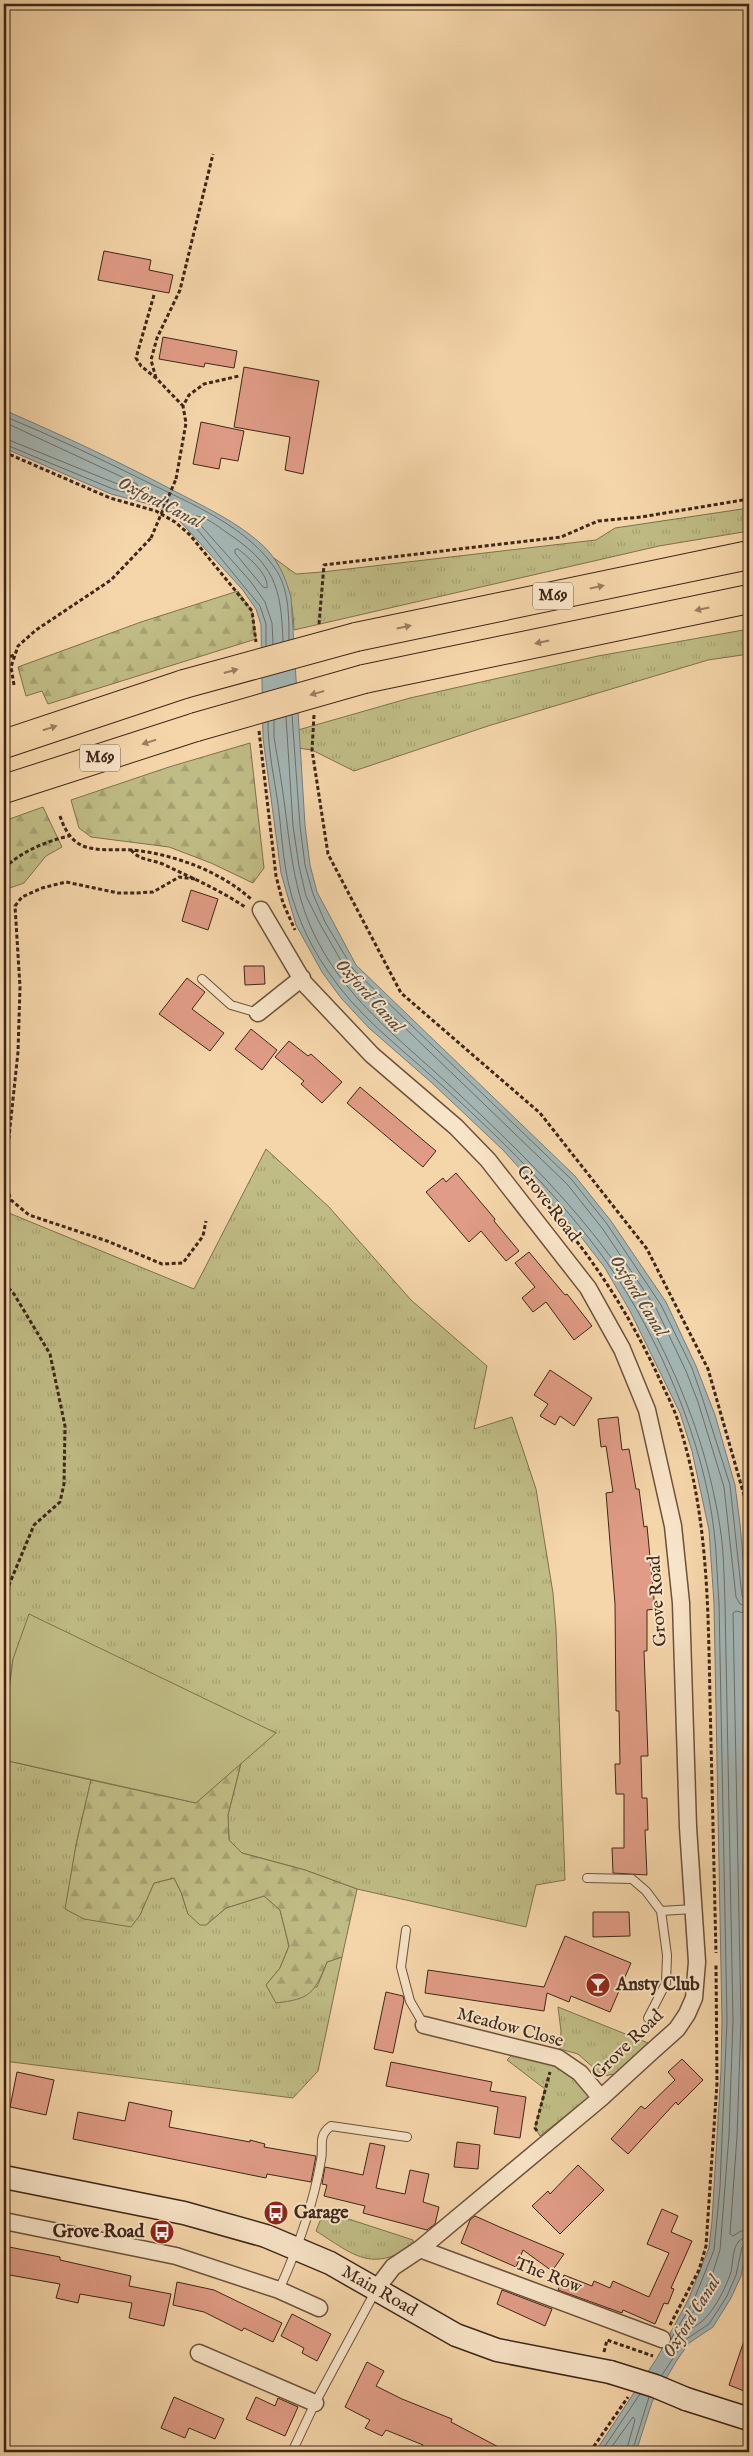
<svg xmlns="http://www.w3.org/2000/svg" width="753" height="2456" viewBox="0 0 753 2456" font-family="'IM FELL English',serif">
<style>
.grass{fill:url(#grass-tufts);stroke:#7f714e}
.forest{fill:url(#forest-firs);stroke:#7f714e}
.green{fill:#c0bc85;stroke:#7f714e}
.water{fill:#a3b6b5;stroke:#7b7c76}
.lines{fill:none;stroke-linecap:round;stroke-linejoin:round}
.shore{stroke:#706e66;stroke-width:1}
.building{fill:#e09c86;stroke:#3e2618}
.service-casing{stroke:#6c523c;stroke-width:10}
.minor-casing{stroke:#6c523c;stroke-width:19}
.secondary-casing{stroke:#3e2618;stroke-width:25}
.motorway-casing{stroke:#3e2618;stroke-width:30}
.path{stroke:#3e2618;stroke-width:3;stroke-dasharray:4 2.5;stroke-linecap:butt}
.service{stroke:#f8e4c8;stroke-width:8}
.minor{stroke:#f8e4c8;stroke-width:16}
.secondary{stroke:#f8e4c8;stroke-width:22}
.motorway{stroke:#f5d6aa;stroke-width:28}
.secondary-bridge-casing{stroke:#3e2618;stroke-width:25;stroke-linecap:butt}
.motorway-bridge-casing{stroke:#3e2618;stroke-width:30;stroke-linecap:butt}
.path-bridge{stroke:#3e2618;stroke-width:3;stroke-dasharray:4 2.5;stroke-linecap:butt}
.secondary-bridge{stroke:#f8e4c8;stroke-width:22}
.motorway-bridge{stroke:#f5d6aa;stroke-width:28}
.oneway{fill:#9a7e61}
.labels{text-anchor:middle;dominant-baseline:central;stroke-width:4;stroke-linejoin:round;paint-order:stroke}
.shield{fill:#f8e4c8;stroke:#765f4d;stroke-width:1}
.shield-label{font-size:16px;font-weight:bold;fill:#3e2618}
.street-label{font-size:18px;fill:#3e2618;stroke:#f8e4c8}
.poi-label{font-size:18px;font-weight:bold;fill:#3e2618;stroke:#f8e4c8;text-anchor:start}
.water-label{font-size:19px;font-style:italic;fill:#574a3f;stroke:#f8e4c8}
</style>
<defs>
<pattern id="grass-tufts" width="24" height="20" patternUnits="userSpaceOnUse" patternTransform="scale(1.25)"><rect width="24" height="20" fill="#c0bc85"/><path d="M3 7l-1-3M5 7V3M7 7l1-3M15 17l-1-3M17 17v-4M19 17l1-3" fill="none" stroke="#a6a172"/></pattern>
<pattern id="forest-firs" width="22" height="20" patternUnits="userSpaceOnUse" patternTransform="scale(1.25)"><rect width="22" height="20" fill="#c0bc85"/><path d="M5 1l3.5 6h-7zM16 11l3.5 6h-7z" fill="#a6a172"/></pattern>
</defs>
<rect width="100%" height="100%" fill="#f5d6aa"/>
<filter id="stains"><feTurbulence type="fractalNoise" baseFrequency=".004" numOctaves="4"/><feColorMatrix values="0 0 0 0 .2 0 0 0 0 .09 0 0 0 0 .02 0 0 0 .5 -.17"/></filter>
<radialGradient id="worn" r=".72"><stop offset=".6" stop-color="#630" stop-opacity="0"/><stop offset="1" stop-color="#630" stop-opacity=".3"/></radialGradient>
<path class="grass" d="M749,508V531L659,546L294,630C293,603 288,580 274,558L296,574L322,572L596,540L615,528Z
M749,629V654L708,660L488,726L354,771L312,750L298,748V730L410,698L481,682L598,656Z
M4,924H7L8,964L6,1074H4Z
M266,1149L329,1207L411,1300L487,1366L474,1429L512,1417L536,1489L553,1593L556,1629L565,1880L536,1885L526,1927L357,1889L305,1870L242,1853L229,1840L228,1815L241,1763L275,1732L13,1659L4,1728V1211L194,1289Z
M4,1760L91,1780L76,1845L66,1909L140,1915L154,1883L174,1878L181,1892L188,1914L206,1925L226,1908L264,1896L280,1910L289,1946L280,1968L266,1985L317,1987L327,1962L342,1957L318,2071L293,2098L4,2061Z
M558,2007L648,2043L615,2074L603,2076L578,2054L560,2049L561,2031Z
M512,2055L559,2061L592,2092L589,2097L540,2136L535,2128L545,2089L507,2060Z
M324,2211L413,2240L414,2245C371,2273 354,2255 316,2231Z"/>
<path class="forest" d="M238,591L252,611L256,639L48,704L42,691L26,696L18,667L141,622Z
M250,743L264,868L253,883L211,863L169,847L91,837L79,828L71,800L169,767Z
M43,807L62,847L46,856L24,883L4,890V821Z
M241,1763L228,1815L229,1840L242,1853L305,1870L357,1889L342,1957L327,1962C314,1994 310,1999 276,2003L266,1985L280,1968L289,1946L280,1910L264,1896L226,1908L206,1925H200L188,1914L181,1892L174,1878L154,1883L140,1915L131,1927L84,1919L65,1909L76,1845L91,1780L196,1803Z"/>
<path class="green" d="M29,1614L276,1733L196,1803L4,1760V1728L13,1659Z"/>
<path class="water" d="M4,410C64,436 124,464 182,495C209,509 236,522 259,542C277,557 285,576 291,597L305,825L310,865L317,892L356,965L575,1176L611,1221L666,1302L696,1366L715,1415L735,1485L740,1524L749,1625V2235L741,2276L731,2298L713,2327L689,2343L677,2360L652,2402L636,2452H595L657,2358L688,2300L709,2248L712,2221L721,2070L722,2020L714,1603L709,1530L692,1451L680,1413L630,1311L605,1268L578,1233L503,1150L432,1083L369,1028L341,998L322,972L296,925L281,873L263,738L261,625L256,609L242,589L177,518L156,506L111,494L4,448Z"/>
<g class="lines">
<path class="shore" d="M4,416C52,436 99,458 145,481C191,504 250,527 278,573C289,592 289,618 289,640
M4,422L137,484L138,487L136,489L115,483L4,438
M4,444L113,489L157,501L180,514L197,529L260,606L266,624V646
M238,549C248,557 269,574 267,588L263,587L235,553V550Z
M273,644L272,623L265,602L251,582L195,519L196,516C207,517 217,526 226,532C274,564 281,585 283,641
M292,715L300,826L305,865L313,894L325,922L353,969L572,1180L607,1224L661,1305L692,1368L703,1400L730,1485L742,1596L745,1600H749
M286,717L293,826L299,866L306,896L320,924L348,973L567,1184L602,1228L656,1308L686,1371L698,1402L724,1487L736,1597L740,1604L749,1607
M274,720V737C278,761 282,784 285,808C291,854 295,898 317,940C350,1005 409,1046 461,1096C515,1147 569,1199 613,1260C628,1282 641,1306 653,1330C686,1393 709,1457 720,1527C724,1551 724,1578 725,1603L733,2020L729,2135L720,2250L712,2275L686,2326L687,2329C708,2326 725,2290 731,2272C733,2263 732,2249 739,2241C742,2238 745,2238 749,2237
M268,722C268,750 274,777 278,804C281,826 282,849 286,871C292,906 307,941 327,970C356,1014 397,1045 436,1080C497,1135 560,1196 608,1264C659,1337 704,1442 714,1531C717,1555 717,1579 719,1603L727,2020L720,2187L714,2250L693,2302L671,2339
M749,1614L736,1611L733,1613L741,2020L737,2136L730,2234L733,2236L741,2231L749,2230
M662,2375L685,2340L709,2324L727,2296L736,2275L742,2247L749,2244
M601,2452L640,2394
M608,2452L633,2417L635,2420L626,2452
M632,2452L649,2397"/>
</g>
<path class="building" d="M104,251L151,260L149,270L173,275L169,293L98,280Z
M163,337L237,351L234,368L205,363L204,367L159,359Z
M244,367L319,381L303,474L285,470L290,437L234,427Z
M201,422L244,431L238,461L221,458L219,469L193,464Z
M191,890L218,899L208,930L182,921Z
M244,966H264L265,984L245,985Z
M187,978L205,992L192,1009L224,1033L210,1051L159,1014Z
M251,1029L277,1050L262,1070L235,1049Z
M289,1041L308,1056L311,1054L342,1082L322,1103L301,1084L304,1081L275,1057Z
M360,1087L436,1151L423,1167L347,1103Z
M456,1173L495,1219L494,1221L519,1251L506,1261L481,1231L469,1242L426,1192L443,1178L446,1182Z
M529,1252L565,1295L567,1294L592,1326L574,1340L546,1302L533,1312L522,1298L535,1287L515,1263Z
M550,1370L592,1398L574,1426L560,1416L555,1425L540,1416L548,1404L534,1395Z
M618,1417L622,1450L629,1449L636,1489H639L644,1527L647,1526L655,1609L647,1610V1651H644L648,1756H641L642,1798H647L648,1830H645L647,1875L613,1873L612,1848H624V1794H616L615,1764H620L619,1711H616L615,1604L606,1493L613,1492L606,1446L601,1447L598,1419Z
M593,1912H629L630,1936L593,1937Z
M565,1936L631,1963L610,2012L571,1996L569,2002L547,1993L544,2011L425,1993L428,1970L544,1987Z
M386,1992L403,1996L404,2000L393,2053L374,2049Z
M682,2059L703,2080L678,2105L676,2102L628,2154L611,2139L641,2106L645,2109L675,2080L668,2072Z
M391,2062L492,2082L490,2091L526,2097L520,2138L494,2134L498,2107L386,2086Z
M17,2072L54,2080L46,2115L10,2107Z
M129,2102L172,2111L169,2127L250,2142V2140L265,2144L264,2147L316,2156L311,2182L267,2174L266,2178L73,2139L78,2112L125,2121Z
M457,2142L480,2145L478,2169L454,2167Z
M370,2143L385,2146L376,2188L405,2194L410,2170L429,2174L423,2202L439,2207L435,2224L427,2230L363,2213L365,2206L324,2196L327,2185L322,2184L325,2167L363,2175Z
M578,2165L604,2190L560,2234L532,2206L548,2191L550,2194Z
M662,2209L678,2216L671,2232L692,2241L671,2288L674,2289L668,2304L664,2303L655,2324L623,2310L622,2313L558,2290L564,2275L592,2286L594,2281L610,2288L613,2281L649,2297L669,2253L647,2244Z
M475,2216L502,2228L564,2254L552,2271L523,2250L516,2267L461,2243L470,2220Z
M4,2246L60,2257V2260L131,2276L129,2286L171,2294L164,2326L129,2318L132,2303L80,2294L78,2303L56,2298L60,2284L4,2274Z
M177,2282L214,2290L282,2323L273,2342L244,2328L242,2331L204,2312L173,2305Z
M502,2290L552,2309L545,2326L497,2304Z
M292,2314L331,2334L317,2361L302,2353L304,2348L281,2336Z
M747,2332H749V2393L729,2385Z
M367,2362L384,2371L376,2386L402,2399L452,2419L451,2422L508,2452H420L423,2445L386,2430L382,2436L365,2428L370,2420L345,2407Z
M174,2397L224,2419L215,2439L189,2428L185,2438L161,2428Z
M256,2397L275,2406L278,2398L298,2407L285,2436L246,2419Z"/>
<g class="lines">
<defs>
<path id="service" d="M202,979L231,1005L258,1013
M587,1878L632,1879L646,1891L661,1911
M406,1930L401,1967L410,2001L424,2025
M648,2018L666,1983L667,1955L661,1911L693,1909
M279,2290C298,2248 313,2206 321,2160C324,2146 317,2136 331,2126L407,2137
M292,2452L315,2403L375,2292"/>
<path id="minor" d="M261,910L304,983L372,1055L456,1127L488,1160L588,1288L622,1349L647,1410L673,1526L681,1603L688,1827L697,1962L694,1998L687,2014L677,2029L649,2054L601,2098L420,2249L393,2267L377,2288
M258,1013L302,978
M424,2025L558,2058L580,2073L601,2098
M4,2221L176,2256L279,2290L319,2308
M420,2249L662,2339
M199,2353L315,2403"/>
<g id="secondary">
<path id="s1" d="M4,2177L184,2213L266,2236L330,2263L456,2335L497,2350L610,2372"/>
<path d="M686,2399L749,2419"/>
</g>
<path id="motorway" d="M356,637L749,555
M364,679L749,599
M4,744L184,684
M4,789L196,727"/>
</defs>
<use href="#service" class="service-casing"/>
<use href="#minor" class="minor-casing"/>
<use href="#secondary" class="secondary-casing"/>
<use href="#motorway" class="motorway-casing"/>
<path class="path" d="M154,295L136,358L141,366L156,378L183,406
M156,378L151,360L157,338L180,290L213,154
M4,452L110,498L156,511L175,522L190,535L252,611L256,642
M176,479L186,423L183,406L189,395L204,384L239,376
M319,624L324,565L561,537L598,521L641,517L749,499
M4,659L14,655
M14,685L11,667L18,646L36,630L111,580L151,538
M314,715L312,750L328,854L401,993L540,1113L647,1249L708,1369L748,1509L749,1536
M259,731L276,876L283,903L295,930
M60,816C65,831 73,845 90,848C103,851 118,849 132,850C173,854 220,871 251,899
M131,850C140,861 152,859 165,865C192,878 220,890 245,907
M4,868C23,851 44,842 69,836
M195,879L179,877L153,892L137,893H118L66,882L42,888L22,897L15,906L20,987L18,1052L7,1156L6,1186L11,1200L29,1215L107,1241L162,1264L183,1263L203,1236L206,1221
M4,1205L11,1200
M548,1206C593,1258 630,1315 659,1378C665,1391 672,1404 677,1418C708,1511 708,1603 710,1700C712,1784 714,1869 716,1953
M4,1283L14,1294L50,1354L65,1426L64,1484L60,1502L34,1525L9,1585L4,1604
M537,2131L535,2128L550,2072
M670,2325L699,2270L706,2246L717,2083L716,1965
M604,2352L607,2340L653,2356
M590,2452L628,2397"/>
<use href="#service" class="service"/>
<use href="#minor" class="minor"/>
<use href="#secondary" class="secondary"/>
<use href="#motorway" class="motorway"/>
<defs>
<path id="secondary-bridge" d="M610,2372L655,2386L686,2399"/>
<path id="motorway-bridge" d="M184,684L356,637
M196,727L364,679"/>
</defs>
<use href="#secondary-bridge" class="secondary-bridge-casing"/>
<use href="#motorway-bridge" class="motorway-bridge-casing"/>
<path class="path-bridge" d="M151,538L176,479"/>
<use href="#secondary-bridge" class="secondary-bridge"/>
<use href="#motorway-bridge" class="motorway-bridge"/>
</g>
<defs><path id="oneway-solid" d="M-6-.8H1V-3.2L6.5 0L1 3.2V.8H-6Z" transform="scale(1.25)"/></defs>
<g class="oneway">
<use href="#oneway-solid" transform="translate(597 587) rotate(-12)"/>
<use href="#oneway-solid" transform="translate(702 609) rotate(168)"/>
<use href="#oneway-solid" transform="translate(404 627) rotate(-12)"/>
<use href="#oneway-solid" transform="translate(542 642) rotate(168)"/>
<use href="#oneway-solid" transform="translate(231 671) rotate(-15)"/>
<use href="#oneway-solid" transform="translate(317 693) rotate(164)"/>
<use href="#oneway-solid" transform="translate(50 728) rotate(-18)"/>
<use href="#oneway-solid" transform="translate(149 742) rotate(162)"/>
</g>
<defs>
<symbol id="bar-disc" viewBox="-11 -11 22 22"><circle r="9.5" fill="#8f2418" stroke="#f8e4c8"/><path d="M-6-5H6L.8 .8V4.5H3.5V6h-7V4.5H-.8V.8Z" fill="#fff"/></symbol>
<symbol id="bus-disc" viewBox="-11 -11 22 22"><circle r="9.5" fill="#8f2418" stroke="#f8e4c8"/><path d="M-5-6H5V4H4V6H2V4H-2V6H-4V4H-5ZM-3.5-4V0h7V-4ZM-3.5 1.2v1.5H-2V1.2ZM2 1.2v1.5H3.5V1.2Z" fill="#fff"/></symbol>
</defs>
<g fill-rule="evenodd">
<use href="#bar-disc" x="584" y="1971" width="28" height="28"/>
<use href="#bus-disc" x="262" y="2199" width="28" height="28"/>
<use href="#bus-disc" x="148" y="2218" width="28" height="28"/>
</g>
<g class="labels">
<g class="shield">
<rect x="533" y="582.5" width="40" height="27" rx="4"/>
<rect x="80" y="744.5" width="40" height="27" rx="4"/>
</g>
<g class="shield-label">
<text x="553" y="596">M69</text>
<text x="100" y="758">M69</text>
</g>
<g class="street-label">
<text transform="translate(548 1204) rotate(52)">Grove Road</text>
<text transform="translate(658 1601) rotate(-94)">Grove Road</text>
<text transform="translate(510 2028) rotate(15)">Meadow Close</text>
<text transform="translate(628 2045) rotate(-44)">Grove Road</text>
<text transform="translate(548 2276) rotate(21)">The Row</text>
<text stroke="none"><textPath href="#s1" startOffset="395">Main Road</textPath></text>
</g>
<g class="poi-label">
<text x="616" y="1985">Ansty Club</text>
<text x="294" y="2213">Garage</text>
<text x="144" y="2232" text-anchor="end">Grove Road</text>
</g>
<g class="water-label">
<text transform="translate(160 503) rotate(27)">Oxford Canal</text>
<text transform="translate(369 996) rotate(48)">Oxford Canal</text>
<text transform="translate(638 1296) rotate(58)">Oxford Canal</text>
<text transform="translate(692 2317) rotate(-58)">Oxford Canal</text>
</g>
</g>
<rect width="753" height="2456" fill="none" stroke="#f5d6aa" stroke-width="20"/>
<rect x="5" y="5" width="743" height="2446" fill="none" stroke="#3e2618" stroke-width="2.5"/>
<rect x="10" y="10" width="733" height="2436" fill="none" stroke="#3e2618"/>
<rect width="100%" height="100%" filter="url(#stains)"/>
<rect width="100%" height="100%" fill="url(#worn)"/>
</svg>
